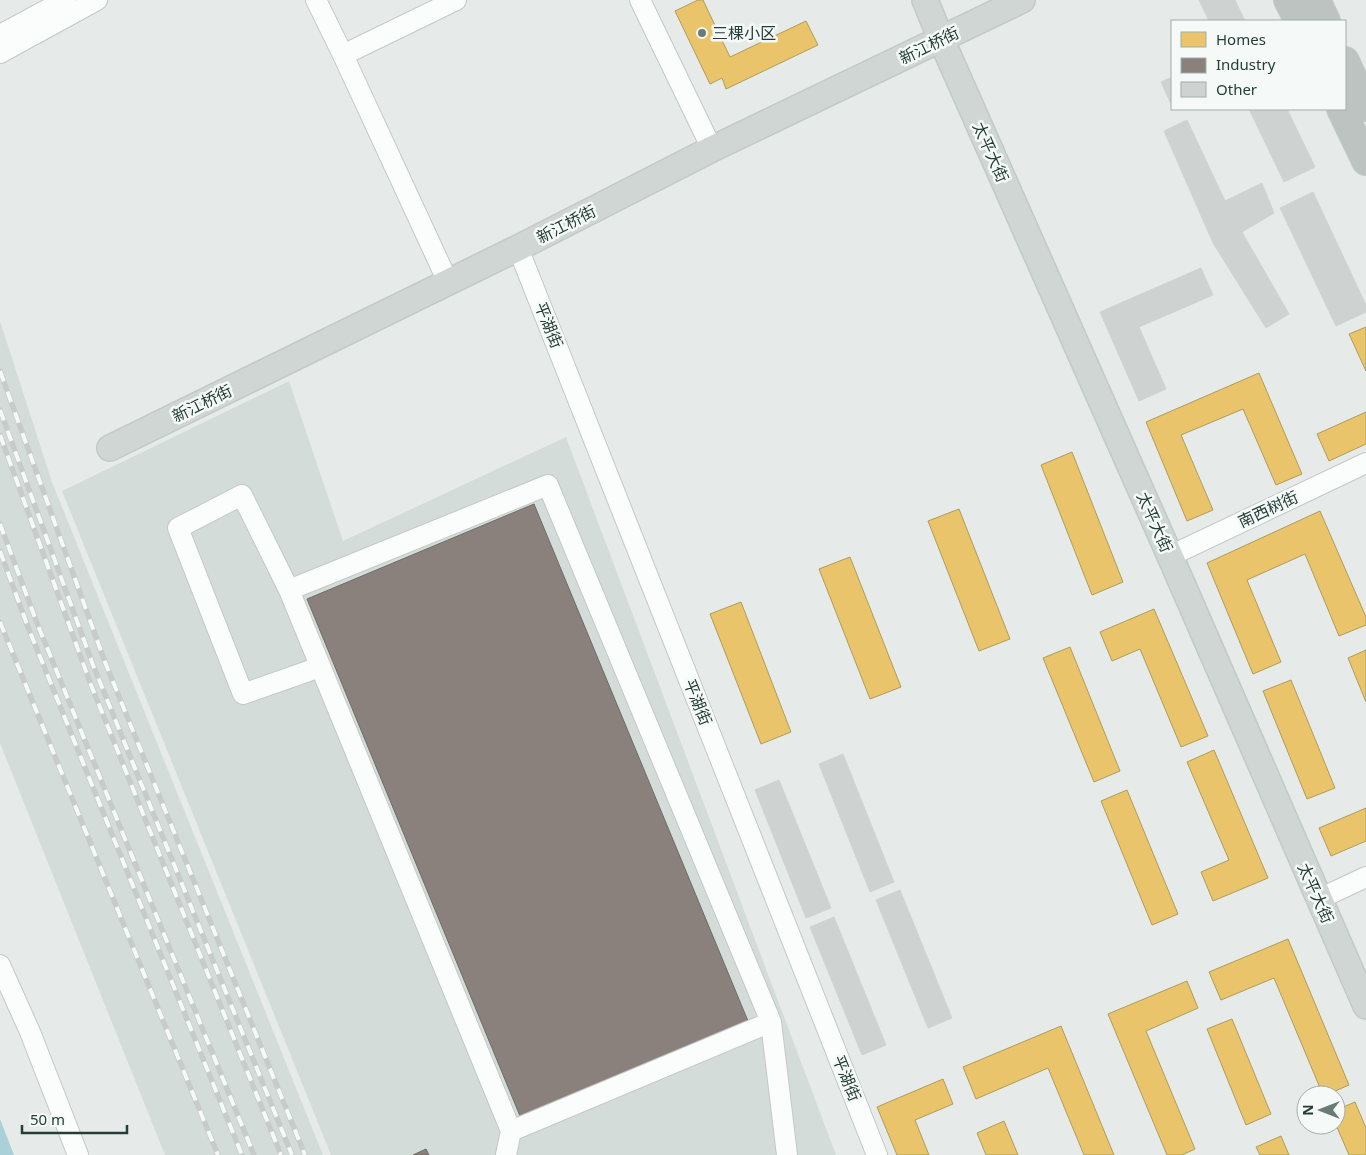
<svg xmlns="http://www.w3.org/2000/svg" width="1366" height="1155" viewBox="0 0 1366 1155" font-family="'Noto Sans','Noto Sans SC',sans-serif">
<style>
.built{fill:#d4dcd9}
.water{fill:#a9d1d7}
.homes{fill:#e9c46a;stroke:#ae9c5b}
.industry{fill:#8a817c;stroke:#6b6d67}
.building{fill:#ced2d0;stroke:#cfd4d2}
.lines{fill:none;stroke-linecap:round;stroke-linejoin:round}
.minor-casing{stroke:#c3c8c6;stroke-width:22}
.major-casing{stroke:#c2cac7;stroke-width:28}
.highway-casing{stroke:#c2cac7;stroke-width:30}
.minor{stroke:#fbfcfc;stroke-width:20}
.major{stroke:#cfd6d4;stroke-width:25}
.highway{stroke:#bcc3c1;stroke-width:28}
.rail-casing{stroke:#c7ccca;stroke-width:5.5}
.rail{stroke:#f5f9f7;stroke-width:4;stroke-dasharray:11;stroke-linecap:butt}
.poi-dot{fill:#687b75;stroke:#f5f9f7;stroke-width:2}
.labels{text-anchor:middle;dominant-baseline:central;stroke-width:5;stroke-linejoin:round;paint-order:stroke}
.poi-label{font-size:16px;fill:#243e37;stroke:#f5f9f7;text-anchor:start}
.street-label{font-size:16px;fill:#243e37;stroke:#f5f9f7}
</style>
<rect width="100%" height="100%" fill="#e6ebe9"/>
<path class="built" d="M0,321L52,482L323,1155H165L0,743Z
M289,381L343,541L566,437L836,1155H331L62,491Z"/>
<path class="water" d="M0,1119L14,1155H0Z"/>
<path class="homes" d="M698,0H703L730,57L806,21L818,45L726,89L722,78L710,84L675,11Z
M1366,327V371L1349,334Z
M1259,373L1302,474L1276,485L1243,409L1181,435L1213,510L1187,521L1146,422Z
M1366,412V444L1329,461L1317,434Z
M1072,452L1123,582L1092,595L1041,465Z
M959,509L1010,639L979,651L928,521Z
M1320,511L1366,617V625L1339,636L1305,554L1247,580L1281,662L1253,674L1207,563Z
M850,557L901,687L870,699L819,569Z
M741,602L791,732L761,744L710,614Z
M1154,609L1208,736L1181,747L1140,649L1112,661L1100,632Z
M1070,647L1120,771L1094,782L1043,658Z
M1366,650V702L1348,658Z
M1291,680L1335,788L1307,799L1263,691Z
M1214,750L1268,878L1213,901L1201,872L1229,860L1187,762Z
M1127,790L1178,914L1152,925L1101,801Z
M1366,808V841L1331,856L1319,828Z
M1288,939L1349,1085L1326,1095H1323L1274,978L1221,1000L1209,972Z
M1187,981L1198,1008L1146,1031L1195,1149L1182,1155H1167L1108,1014Z
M1232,1019L1271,1114L1246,1125L1207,1029Z
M1061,1026L1114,1155H1084L1048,1068L976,1099L963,1067Z
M943,1079L953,1104L915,1120L929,1155H897L877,1107Z
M1355,1102L1366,1128V1155H1349L1336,1125V1110Z
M1004,1121L1018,1155H986L977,1133Z
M1281,1136L1289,1155H1260L1256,1147Z"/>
<path class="industry" d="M534,504L748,1021L520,1116L307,599Z
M426,1149L429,1155H413Z"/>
<path class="building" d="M1199,0H1235L1245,21H1209Z
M1172,77V106L1161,82Z
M1249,109H1287L1315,167L1284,182Z
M1187,120L1225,201L1262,183L1274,213L1242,232L1289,314L1266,328L1213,243L1164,131Z
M1313,192L1366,305V312L1336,326L1280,208Z
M1201,268L1213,295L1139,327L1166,389L1139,401L1100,312Z
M843,754L894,882L870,892L819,764Z
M779,780L831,908L806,918L755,790Z
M900,890L952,1018L928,1028L876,900Z
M834,917L886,1045L862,1055L810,927Z"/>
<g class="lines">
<defs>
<path id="minor" d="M316,0L343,55L448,282
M640,0L712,149
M0,35L65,0
M0,53L97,0
M343,55L456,0
M518,248L877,1155
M1170,556L1366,463
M289,590L242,495L178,528L243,694L320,667
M1319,899L1366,877
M0,965L30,1032L78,1155
M511,1131L771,1022
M506,1155L511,1131L289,590L548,485L771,1022L787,1155"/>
<path id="major" d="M925,0L941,39L1170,556L1366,1006
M110,448L518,248L712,149L1022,0"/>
<path id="highway" d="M1288,0L1299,21
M1316,0L1326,21
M1345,61L1366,107
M1341,109L1366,161"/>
</defs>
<use href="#minor" class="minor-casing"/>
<use href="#major" class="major-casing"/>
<use href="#highway" class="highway-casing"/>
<use href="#minor" class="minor"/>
<use href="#major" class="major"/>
<use href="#highway" class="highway"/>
<defs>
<path id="rail" d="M0,371L105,662L305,1155
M0,410L93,665L292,1155
M0,435L91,685L281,1155
M0,524L37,623L254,1155
M0,551L28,627L242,1155
M0,622L218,1155"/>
</defs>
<use href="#rail" class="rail-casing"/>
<use href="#rail" class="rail"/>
</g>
<circle class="poi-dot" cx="702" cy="33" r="5"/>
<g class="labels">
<g class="poi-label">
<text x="712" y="33">三棵小区</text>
</g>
<g class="street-label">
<text transform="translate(929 45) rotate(-26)">新江桥街</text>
<text transform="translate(991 152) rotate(66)">太平大街</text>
<text transform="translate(566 224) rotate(-27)">新江桥街</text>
<text transform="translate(549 325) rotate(68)">平湖街</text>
<text transform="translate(202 403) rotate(-26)">新江桥街</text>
<text transform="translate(1268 509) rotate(-25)">南西树街</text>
<text transform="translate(1155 522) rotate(66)">太平大街</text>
<text transform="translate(698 702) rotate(68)">平湖街</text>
<text transform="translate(1316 893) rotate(66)">太平大街</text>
<text transform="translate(847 1078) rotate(68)">平湖街</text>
</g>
</g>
<rect x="1171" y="20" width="175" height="90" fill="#f5f9f7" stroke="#a1aeaa"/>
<rect x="1181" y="32" width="25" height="15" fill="#e9c46a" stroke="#a1aeaa"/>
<text x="1216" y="45" font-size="15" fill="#243e37">Homes</text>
<rect x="1181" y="58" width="25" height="15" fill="#8a817c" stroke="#a1aeaa"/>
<text x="1216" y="70" font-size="15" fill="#243e37">Industry</text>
<rect x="1181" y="82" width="25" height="15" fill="#ced2d0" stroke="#a1aeaa"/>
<text x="1216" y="95" font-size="15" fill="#243e37">Other</text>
<g transform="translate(1321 1110) rotate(270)"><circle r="24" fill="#f5f9f7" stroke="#a1aeaa"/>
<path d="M0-4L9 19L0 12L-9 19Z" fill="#687b75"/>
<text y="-8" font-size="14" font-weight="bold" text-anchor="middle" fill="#243e37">N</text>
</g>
<path d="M22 1125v8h105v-8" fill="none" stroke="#243e37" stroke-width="2.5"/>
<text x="30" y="1125" font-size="15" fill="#243e37" stroke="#f5f9f7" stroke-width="4" paint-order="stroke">50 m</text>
</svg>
